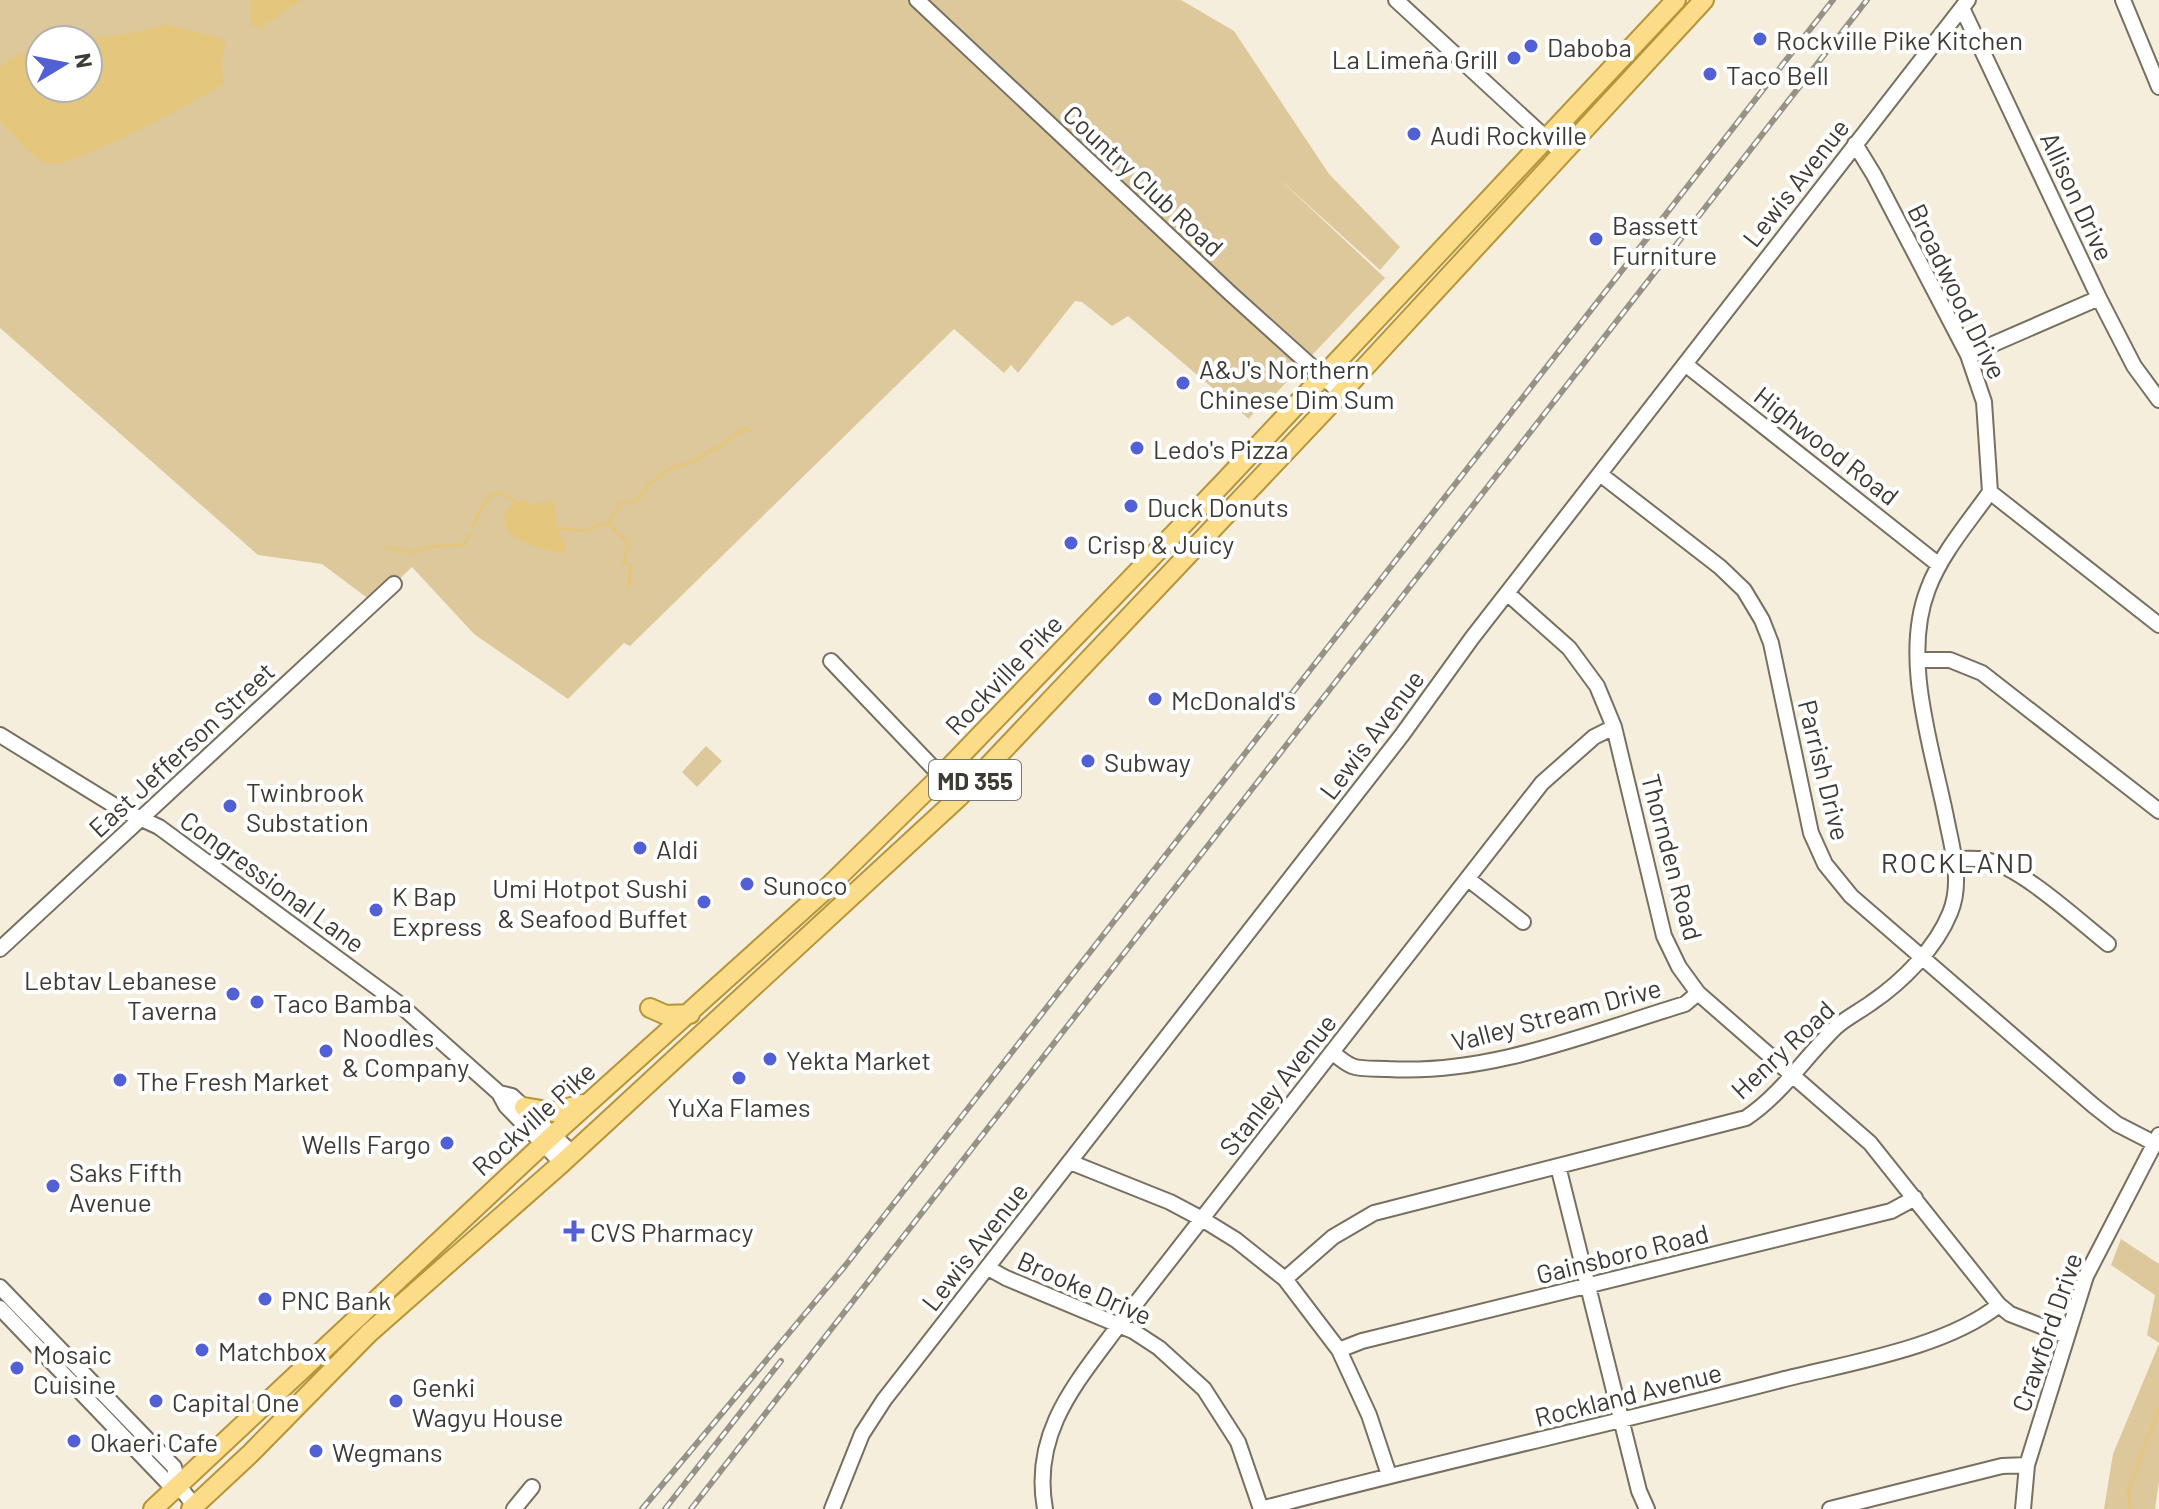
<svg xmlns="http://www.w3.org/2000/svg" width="2159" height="1509" viewBox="0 0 2159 1509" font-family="Barlow,sans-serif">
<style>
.green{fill:#dcc89a;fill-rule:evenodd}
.water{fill:#e5c67d}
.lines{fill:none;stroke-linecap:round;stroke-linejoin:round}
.stream{stroke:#e5c67d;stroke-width:3}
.minor-casing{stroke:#777061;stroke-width:18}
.major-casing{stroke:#b69438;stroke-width:22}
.minor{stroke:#fff;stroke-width:14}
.major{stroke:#fadc89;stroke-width:18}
.rail-casing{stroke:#979286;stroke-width:6}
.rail{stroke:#fff;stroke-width:3;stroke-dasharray:9;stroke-linecap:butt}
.poi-dot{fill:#5260d6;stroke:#fff;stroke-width:3}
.labels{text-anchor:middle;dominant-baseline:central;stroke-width:8;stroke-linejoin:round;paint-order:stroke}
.shield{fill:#fff;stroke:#787671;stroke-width:2}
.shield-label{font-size:24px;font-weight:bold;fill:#3e3b34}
.poi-label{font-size:26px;fill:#3e3b34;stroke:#fff;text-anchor:start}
.street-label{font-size:26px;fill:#3e3b34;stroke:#fff}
.neighbourhood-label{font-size:28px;letter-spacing:2px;fill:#3e3b34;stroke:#fff}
</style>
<rect width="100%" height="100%" fill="#f5eedc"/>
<path class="green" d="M0,0H1181L1234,31L1329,174L1400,247L1380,270L1276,176L1385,278L1259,411L1256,409L1249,419L1128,316L1112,326L1082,302L1075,301L1018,373L1011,365L1004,373L954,329L630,646L624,643L568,699L474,634L412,567L374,603L322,564L258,555L0,328ZM40,40H88V88H40Z
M706,746L722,761L697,787L682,772Z
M2121,1239L2159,1264V1343L2147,1335L2155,1295L2111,1265Z
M2159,1344V1481L2155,1509H2104L2113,1454Z"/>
<path class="water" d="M250,0H302L264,25V29L251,25Z
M166,24L219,38L226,43L221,64L224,84C197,100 69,172 45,163C31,157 11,133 0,121V67L11,58L40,48V88H88V40H76L138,32Z
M522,500L533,504L553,501C556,509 555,513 556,521C557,535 567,536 565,553C549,552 516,543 507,529C505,525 505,520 503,516L512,505Z"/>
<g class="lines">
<path class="stream" d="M609,523L620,504L636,501L649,484L669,469L694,461L718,447L745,428L751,431
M473,526C479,512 484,499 498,492L518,503
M557,528L588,531L596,525L609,523L629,544L623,562L630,565L629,587
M388,547L411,553L429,547L465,544L470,533
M2130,1509L2128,1492L2159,1408"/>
<defs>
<path id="minor" d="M917,0L1230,293L1341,393
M1396,0L1563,154
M2123,0L2159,87
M1962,8L2099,298L2134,366L2159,400
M1855,144L1874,175L1968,355L1984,402L1990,492L2159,625
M1968,355L2099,298
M1685,364L1939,565
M1600,474L1720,567L1744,590L1762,620L1771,643L1811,833L1825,864L1851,896L2094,1106L2117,1124L2154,1143
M1507,593L1569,648L1597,686L1614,727L1664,936L1679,967L1698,993L1870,1143L1999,1305L2010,1314L2067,1336
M1918,660H1950L1982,673L2159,811
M831,661L941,776L958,798
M0,735L120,809L159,827L398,1003L499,1093L512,1096L572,1153
M1955,859C1965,859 1976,858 1986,860C2021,867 2079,921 2108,944
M1468,879L1523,922
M0,949L394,584
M1332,1052C1338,1057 1345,1063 1352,1066C1362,1070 1377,1068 1388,1069C1490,1075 1589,1033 1685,1004L1698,993
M499,1093L506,1106L562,1163
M1070,1162L1170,1202L1202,1219L1236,1240L1285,1279L1339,1350L1369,1415L1389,1475
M1558,1166L1639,1491L1647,1509
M988,1268L1006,1278L1133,1331L1159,1348L1204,1389L1238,1442L1261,1509
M1285,1279L1333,1237L1374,1213L1746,1118C1782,1094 1805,1057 1836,1027C1846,1018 1860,1011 1871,1003C1902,982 1936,948 1950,913C1963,882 1952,848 1946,817C1932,747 1901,658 1928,589C1941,554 1968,523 1990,492
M0,1287L174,1467L178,1485L197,1509
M0,1308L168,1483L178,1485
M1339,1350L1362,1341L1891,1211L1915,1198
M514,1509L532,1487
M832,1509L862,1434L884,1400L1402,735L1472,638L1968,0
M1045,1509C1031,1432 1077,1382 1119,1325L1542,783L1594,737L1614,727
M1261,1509C1434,1463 1608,1425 1781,1380C1848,1363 1945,1348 1999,1305
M1830,1509L2002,1466L2027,1465
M2023,1509L2027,1465L2086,1276L2159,1135"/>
<path id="major" d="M650,1008L666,1015L690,1014
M524,1107L553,1112L582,1104
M153,1509L554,1134L826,889L941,776L1223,483L1676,0
M191,1509L251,1453L369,1333L562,1163L958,798L1341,393L1704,0"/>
</defs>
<use href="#minor" class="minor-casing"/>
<use href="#major" class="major-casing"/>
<use href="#minor" class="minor"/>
<use href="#major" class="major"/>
<defs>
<path id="rail" d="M642,1509L845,1266L1833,0
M665,1509L781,1361
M691,1509L1867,0"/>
</defs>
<use href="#rail" class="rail-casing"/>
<use href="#rail" class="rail"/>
</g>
<g class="poi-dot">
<circle cx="1760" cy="39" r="8"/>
<circle cx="1531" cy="46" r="8"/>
<circle cx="1514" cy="58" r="8"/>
<circle cx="1710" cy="74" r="8"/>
<circle cx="1414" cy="134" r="8"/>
<circle cx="1596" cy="239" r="8"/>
<circle cx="1183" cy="383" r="8"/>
<circle cx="1137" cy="448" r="8"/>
<circle cx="1131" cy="506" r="8"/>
<circle cx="1071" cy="543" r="8"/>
<circle cx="1155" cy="699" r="8"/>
<circle cx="1088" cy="761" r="8"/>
<circle cx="230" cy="806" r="8"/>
<circle cx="640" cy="848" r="8"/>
<circle cx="747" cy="884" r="8"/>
<circle cx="704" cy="902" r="8"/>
<circle cx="376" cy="910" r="8"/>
<circle cx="233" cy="994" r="8"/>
<circle cx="257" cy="1002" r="8"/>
<circle cx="326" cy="1051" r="8"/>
<circle cx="770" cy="1059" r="8"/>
<circle cx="739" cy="1078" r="8"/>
<circle cx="120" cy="1080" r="8"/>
<circle cx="447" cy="1143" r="8"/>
<circle cx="53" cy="1186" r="8"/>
<path d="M570 1219h8v8h8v8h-8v8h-8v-8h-8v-8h8z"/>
<circle cx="265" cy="1299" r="8"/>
<circle cx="202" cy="1350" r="8"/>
<circle cx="17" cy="1368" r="8"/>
<circle cx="156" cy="1401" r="8"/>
<circle cx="396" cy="1401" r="8"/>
<circle cx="74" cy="1441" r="8"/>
<circle cx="316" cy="1451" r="8"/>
</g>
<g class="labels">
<rect class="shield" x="929" y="760" width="92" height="40" rx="6"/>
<g class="shield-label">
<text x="975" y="780">MD 355</text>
</g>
<g class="poi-label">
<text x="1776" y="39">Rockville Pike Kitchen</text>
<text x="1547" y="46">Daboba</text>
<text x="1498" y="58" text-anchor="end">La Limeña Grill</text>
<text x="1726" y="74">Taco Bell</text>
<text x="1430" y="134">Audi Rockville</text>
<text x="1612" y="224">Bassett<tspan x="1612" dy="30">Furniture</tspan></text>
<text x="1199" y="368">A&amp;J's Northern<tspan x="1199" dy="30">Chinese Dim Sum</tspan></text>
<text x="1153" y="448">Ledo's Pizza</text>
<text x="1147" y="506">Duck Donuts</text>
<text x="1087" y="543">Crisp &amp; Juicy</text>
<text x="1171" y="699">McDonald's</text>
<text x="1104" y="761">Subway</text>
<text x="246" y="791">Twinbrook<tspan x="246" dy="30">Substation</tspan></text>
<text x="656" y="848">Aldi</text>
<text x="763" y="884">Sunoco</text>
<text x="688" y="887" text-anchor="end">Umi Hotpot Sushi<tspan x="688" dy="30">&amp; Seafood Buffet</tspan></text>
<text x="392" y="895">K Bap<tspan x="392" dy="30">Express</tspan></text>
<text x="217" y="979" text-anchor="end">Lebtav Lebanese<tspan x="217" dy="30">Taverna</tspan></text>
<text x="273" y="1002">Taco Bamba</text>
<text x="342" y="1036">Noodles<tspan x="342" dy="30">&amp; Company</tspan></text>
<text x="786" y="1059">Yekta Market</text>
<text x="136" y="1080">The Fresh Market</text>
<text x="739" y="1106" text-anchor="middle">YuXa Flames</text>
<text x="431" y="1143" text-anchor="end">Wells Fargo</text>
<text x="69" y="1171">Saks Fifth<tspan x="69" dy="30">Avenue</tspan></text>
<text x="590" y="1231">CVS Pharmacy</text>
<text x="281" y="1299">PNC Bank</text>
<text x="218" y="1350">Matchbox</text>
<text x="33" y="1353">Mosaic<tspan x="33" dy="30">Cuisine</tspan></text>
<text x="412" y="1386">Genki<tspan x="412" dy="30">Wagyu House</tspan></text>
<text x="172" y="1401">Capital One</text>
<text x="90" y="1441">Okaeri Cafe</text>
<text x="332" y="1451">Wegmans</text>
</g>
<g class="street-label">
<text transform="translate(1144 180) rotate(43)">Country Club Road</text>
<text transform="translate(1795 182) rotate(-52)">Lewis Avenue</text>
<text transform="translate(2078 196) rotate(65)">Allison Drive</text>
<text transform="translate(1958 291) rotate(64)">Broadwood Drive</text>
<text transform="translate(1827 445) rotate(38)">Highwood Road</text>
<text transform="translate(1003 674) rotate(-46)">Rockville Pike</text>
<text transform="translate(1371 734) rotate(-53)">Lewis Avenue</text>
<text transform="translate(181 749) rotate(-43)">East Jefferson Street</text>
<text transform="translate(1825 770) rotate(76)">Parrish Drive</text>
<text transform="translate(1673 857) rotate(75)">Thornden Road</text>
<text transform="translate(273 881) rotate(36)">Congressional Lane</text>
<text transform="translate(1556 1014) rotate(-15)">Valley Stream Drive</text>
<text transform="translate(1782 1049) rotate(-43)">Henry Road</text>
<text transform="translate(1277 1084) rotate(-52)">Stanley Avenue</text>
<text transform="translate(533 1118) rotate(-42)">Rockville Pike</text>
<text transform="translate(974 1246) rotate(-52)">Lewis Avenue</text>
<text transform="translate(1622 1253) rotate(-14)">Gainsboro Road</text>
<text transform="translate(1085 1287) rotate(24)">Brooke Drive</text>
<text transform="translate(2046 1332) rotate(-71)">Crawford Drive</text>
<text transform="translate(1628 1394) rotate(-14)">Rockland Avenue</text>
</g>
<g class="neighbourhood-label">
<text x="1958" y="862">ROCKLAND</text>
</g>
</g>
<g transform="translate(64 64) rotate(80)"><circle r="38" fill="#ffffff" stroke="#b2b1ae" stroke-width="2"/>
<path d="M0-6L14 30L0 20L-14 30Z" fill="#5260d6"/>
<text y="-12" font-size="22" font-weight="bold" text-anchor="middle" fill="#3e3b34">N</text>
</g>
</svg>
